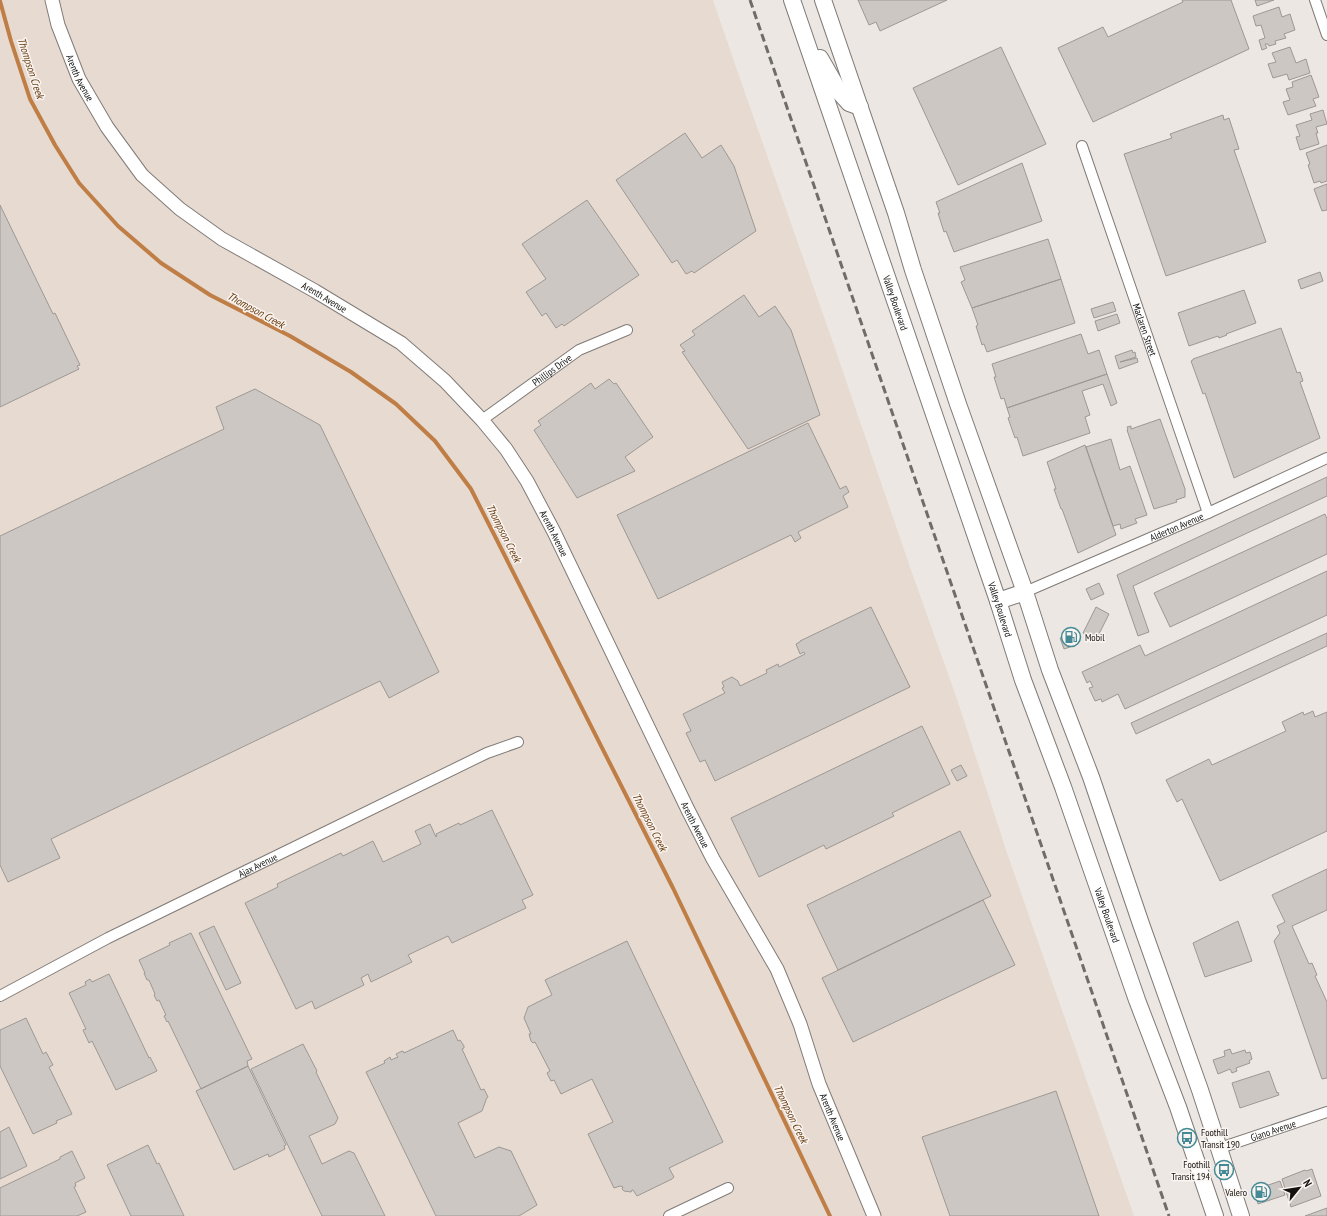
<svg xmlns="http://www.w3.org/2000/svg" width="1327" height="1216" viewBox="0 0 1327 1216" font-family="'PT Sans Narrow',sans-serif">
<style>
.built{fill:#e7dad1}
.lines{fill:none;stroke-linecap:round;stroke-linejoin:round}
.stream{stroke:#bf7e45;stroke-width:4}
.building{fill:#ccc7c3;stroke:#9d9894}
.minor-casing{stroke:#807b77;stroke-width:12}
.tertiary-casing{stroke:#807b77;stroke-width:15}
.primary-casing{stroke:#807b77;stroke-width:18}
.minor{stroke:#fff;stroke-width:10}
.tertiary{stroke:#fff;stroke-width:13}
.primary{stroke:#fff;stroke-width:16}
.rail{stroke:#6f6c69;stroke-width:3;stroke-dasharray:8 4;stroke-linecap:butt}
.labels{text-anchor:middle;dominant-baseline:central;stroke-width:3;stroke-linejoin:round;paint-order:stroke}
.street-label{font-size:10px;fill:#131210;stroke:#faf4f0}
.poi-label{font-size:10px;fill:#131210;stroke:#faf4f0;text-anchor:start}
.water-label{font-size:11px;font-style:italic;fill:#683c11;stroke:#faf4f0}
</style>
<rect width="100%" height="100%" fill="#ece7e2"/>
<path class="built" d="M0,0H713L738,73L830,334L911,570L958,702L1007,853L1134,1216H0Z"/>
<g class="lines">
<path class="stream" d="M0,1L11,41L30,99L55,145L79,183L118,226L161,263L210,295L290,336L351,372L396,404L435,441L471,489L673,888L830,1216"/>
</g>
<path class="building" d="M858,0H947L880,31L876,22L869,25Z
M1182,0H1231L1249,49L1093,122L1058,48L1103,27L1108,37L1183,2Z
M1255,0H1274L1257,6Z
M1279,7L1282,17L1290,14L1295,30L1284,34L1286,38L1275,41L1276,44L1269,46L1268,44H1265L1267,48L1262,50L1259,40L1265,38L1261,25L1256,26L1253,16Z
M1001,47L1046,144L958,185L913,88Z
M1290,47L1296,63L1306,59L1310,73L1289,80L1287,74L1273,78L1268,64L1276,62L1272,53Z
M1311,75L1319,97L1313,99L1316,106L1288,115L1283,102L1290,100L1286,89L1293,87L1292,82Z
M1323,110L1327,124L1316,127L1318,133H1316L1319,144L1300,150L1296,137L1300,136L1296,125L1312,120L1310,114Z
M1223,115L1224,120L1229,118L1239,149L1234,150L1266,242L1166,276L1124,154L1172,138L1170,134Z
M685,133L702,158L721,145L734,166L756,231L694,273L692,271L686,274L677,260L672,263L616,180Z
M1327,145V181L1321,183L1320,181L1314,183L1308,165L1310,164L1306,153Z
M1022,163L1042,221L954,252L946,231L944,232L938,213H940L936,202Z
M1327,184V210L1322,211L1314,189Z
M587,200L639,275L564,326L562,324L556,328L546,313L542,316L526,292L546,279L522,244Z
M0,205L53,314L55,313L80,365L77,366L79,369L0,407Z
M1048,239L1061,279L972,308L961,282L965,280L960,267Z
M1320,272L1323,281L1301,289L1298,280Z
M1061,279L1075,323L987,352L984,344L982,345L976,326L978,325L972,308Z
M1244,290L1256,323L1226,334L1227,335L1219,338L1218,336L1189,346L1178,313Z
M744,295L759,317L775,306L791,330L820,415L748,449L682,352L685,351L680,345L695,335L692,331Z
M1113,302L1116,311L1094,318L1091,309Z
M1117,314L1120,323L1098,331L1095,321Z
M1281,328L1297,373L1300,372L1303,381L1300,382L1320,438L1234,478L1205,393L1203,394L1191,361L1193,360V359Z
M1081,334L1088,354L1099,350L1107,374L1007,408L1004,398L1001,399L994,377H996L992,364Z
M1132,350L1133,353L1135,352L1136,357L1120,362L1137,358L1138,362L1119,369L1115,356Z
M1107,374L1117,403L1111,406L1103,384L1082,391L1090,415L1085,417L1090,433L1023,456L1017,437L1015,438L1008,418L1010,417L1007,408Z
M609,379L614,384L616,383L653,437L625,457L635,471L577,498L534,430L541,425L538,421L591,383L595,389Z
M255,389L320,425L439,672L389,698L380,681L51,839L60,858L8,882L0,865V536L224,429L216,407Z
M1160,419L1185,489V497L1176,500L1177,502L1154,509L1127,430L1128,429L1127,427L1131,426V429Z
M808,423L840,489L846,486L849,492L843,496L848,507L798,532L801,538L795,542L791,535L658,599L617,515Z
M1111,439L1120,470L1130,466L1147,515L1135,519L1137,523L1121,529L1120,524L1113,526L1086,447Z
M1085,445L1116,535L1078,553L1062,509H1061L1054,489H1056L1047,462Z
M1327,477V496L1133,586L1149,632L1138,636L1117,575Z
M1325,514L1327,519V554L1170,627L1154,593Z
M1327,571V615L1125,709L1118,694L1102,702L1101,699L1095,701L1089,688L1093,687L1090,681L1087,683L1082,672L1140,645L1145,656Z
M1099,583L1104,594L1091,600L1086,589Z
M871,607L910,687L715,781L705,760L700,762L686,733L691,731L683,714L725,693L722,688L724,687L722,682L732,677L738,681L740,686L767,673L766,670L778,664L779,667L805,654L804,652L800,654L796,644L800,642V641Z
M1096,607L1109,614L1096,640L1083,633Z
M1327,633V646L1136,734L1131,723Z
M1073,634L1076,645L1064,649L1060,638Z
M1313,711L1315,717L1327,712V831L1220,881L1182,799L1177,802L1166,780L1209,759L1212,765L1286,731L1282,722L1303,712L1304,715Z
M922,726L950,784L892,813L894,816L826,849L824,845L759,877L731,818Z
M961,765L967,776L957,781L951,770Z
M492,810L533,895L522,900L526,908L452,943L448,936L408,955L412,962L371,982L368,974L361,978L364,985L315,1009L312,1001L296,1009L245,903L278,887L277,884L341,853L343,856L373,841L383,862L421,844L415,831L430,824L436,837L437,836L436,834L459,823L460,825Z
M960,831L991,896L838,970L807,905Z
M1327,869V910L1292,926L1309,964L1312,963L1317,975L1315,976L1327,1002V1078L1322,1079L1274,941L1280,933L1277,926L1285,922L1272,895Z
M983,900L1015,965L853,1042L822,978Z
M1238,921L1252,961L1205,977L1193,943Z
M214,926L241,983L226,990L199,933Z
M191,933L252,1059L247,1061L248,1066L201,1089L168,1021L167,1022L164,1016L166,1015L159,1000L157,1001L154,995L155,994L149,980H147L144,973H145L139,960L170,945L169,943Z
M627,941L723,1142L669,1168L674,1177L672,1179L637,1196L633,1190H632L631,1192L624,1191L622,1189L623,1187L620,1186L614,1188L588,1134L613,1122L592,1079L561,1094L554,1080L551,1081L547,1073L550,1071L535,1042L533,1043L531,1041L529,1034H531L524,1018L528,1007L552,995L545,980Z
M109,974L149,1058L150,1057L157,1071L116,1090L92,1041L89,1043L83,1030L86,1029L69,993L86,985L85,982L90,979L92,982Z
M26,1018L43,1054L46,1052L53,1065L49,1067L72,1114L56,1121L57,1123L33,1134L0,1066V1030Z
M453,1030L458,1041L460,1040L464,1046V1048L462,1049L481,1090L484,1089L488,1097L486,1099V1100L482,1111L458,1123L475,1158L499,1147L511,1151L537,1205L519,1216H436L366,1072L385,1063L384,1061L390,1057L391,1060L398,1057L396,1054L400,1052L403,1051L404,1053Z
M303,1044L317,1071L316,1072L338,1118L335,1124L309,1136L322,1164L349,1151L354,1153L385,1216H322L251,1069Z
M1230,1049L1232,1054L1245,1050L1246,1053L1250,1052L1252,1059L1249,1061L1250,1063L1236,1068L1237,1071L1232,1073L1230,1069L1218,1074L1213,1060L1225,1056L1224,1051Z
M248,1066L286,1145L284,1146L285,1149L269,1157L268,1154L234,1170L196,1091Z
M1269,1071L1277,1093L1278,1092L1279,1095L1240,1108L1232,1083Z
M1056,1091L1099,1216H950L922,1137Z
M9,1127L27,1166L0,1179V1132Z
M148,1145L157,1164L159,1163L184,1216H131L107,1165Z
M72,1151L85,1178L75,1183L76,1186L74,1187L86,1212L77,1216H0V1188L60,1159V1157Z
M1312,1169L1321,1196L1291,1207L1282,1179L1305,1170L1306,1171Z
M1280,1181L1285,1195L1258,1204L1254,1190Z
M1327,1208V1216H1305Z"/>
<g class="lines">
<defs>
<g id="minor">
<path d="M1315,0L1327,35"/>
<path id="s1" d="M1082,146L1208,513"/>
<path id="s2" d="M482,420L579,350L627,330"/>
<path id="s3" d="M1025,592L1208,513L1327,458"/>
<path id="s4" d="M0,996L108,938L487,753L518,742"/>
<path id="s5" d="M1220,1148L1327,1112"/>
<path d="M669,1216L728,1188"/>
</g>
<g id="tertiary">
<path id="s6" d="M52,0L58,25L79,79L107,127L142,175L180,209L222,239L315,291L401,343L445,381L482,420L506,449L527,481L554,532L688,810L713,859L777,969L800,1024L819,1084L874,1216"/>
</g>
<g id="primary">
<path id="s7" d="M792,0L998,601L1023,680L1063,787L1137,1000L1178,1107L1215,1216"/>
<path d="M823,0L896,213L913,270L958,404L1025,592L1050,670L1091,777L1141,924L1200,1090L1241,1216"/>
<path d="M820,58L840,93L849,103L860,107"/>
<path d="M998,601L1025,592"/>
</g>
</defs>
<use href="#minor" class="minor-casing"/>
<use href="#tertiary" class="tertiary-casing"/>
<use href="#primary" class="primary-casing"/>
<use href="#minor" class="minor"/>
<use href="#tertiary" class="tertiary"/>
<use href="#primary" class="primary"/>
<path class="rail" d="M750,0L1169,1216"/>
</g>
<defs>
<symbol id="fuel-ring" viewBox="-11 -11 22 22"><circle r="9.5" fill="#faf4f0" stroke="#448995" stroke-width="1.5"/><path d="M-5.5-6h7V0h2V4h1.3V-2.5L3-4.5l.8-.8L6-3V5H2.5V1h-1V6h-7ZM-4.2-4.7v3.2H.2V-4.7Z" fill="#448995"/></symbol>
<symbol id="bus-ring" viewBox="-11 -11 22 22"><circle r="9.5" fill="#faf4f0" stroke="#448995" stroke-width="1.5"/><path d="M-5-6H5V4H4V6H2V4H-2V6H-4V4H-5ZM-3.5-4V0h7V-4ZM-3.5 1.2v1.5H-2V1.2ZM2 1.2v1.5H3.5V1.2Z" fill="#448995"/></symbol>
</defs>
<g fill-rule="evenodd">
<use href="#fuel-ring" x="1060" y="626" width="22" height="22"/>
<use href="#bus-ring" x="1176" y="1127" width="22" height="22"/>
<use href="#bus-ring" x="1213" y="1159" width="22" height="22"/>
<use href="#fuel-ring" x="1250" y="1181" width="22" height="22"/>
</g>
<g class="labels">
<g class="street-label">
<text stroke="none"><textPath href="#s6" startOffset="83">Arenth Avenue</textPath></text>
<text stroke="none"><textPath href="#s6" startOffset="419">Arenth Avenue</textPath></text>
<text stroke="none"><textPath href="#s7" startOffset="320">Valley Boulevard</textPath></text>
<text stroke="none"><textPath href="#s1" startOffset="194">Maclaren Street</textPath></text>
<text stroke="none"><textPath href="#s2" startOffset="86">Phillips Drive</textPath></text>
<text stroke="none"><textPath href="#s3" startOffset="165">Alderton Avenue</textPath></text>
<text stroke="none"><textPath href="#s6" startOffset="755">Arenth Avenue</textPath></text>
<text stroke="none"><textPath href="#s7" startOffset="644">Valley Boulevard</textPath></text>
<text stroke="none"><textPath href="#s6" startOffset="1079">Arenth Avenue</textPath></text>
<text stroke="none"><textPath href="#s4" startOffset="289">Ajax Avenue</textPath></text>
<text stroke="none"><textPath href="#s7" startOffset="968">Valley Boulevard</textPath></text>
<text stroke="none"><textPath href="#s6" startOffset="1403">Arenth Avenue</textPath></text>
<text stroke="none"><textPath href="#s5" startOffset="56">Giano Avenue</textPath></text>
</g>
<g class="poi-label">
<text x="1085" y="637">Mobil</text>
<text x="1201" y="1132">Foothill<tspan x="1201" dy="12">Transit 190</tspan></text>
<text x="1210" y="1164" text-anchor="end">Foothill<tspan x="1210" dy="12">Transit 194</tspan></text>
<text x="1247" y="1192" text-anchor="end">Valero</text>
</g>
<g class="water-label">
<text transform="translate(31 68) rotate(72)">Thompson Creek</text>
<text transform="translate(256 310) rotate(29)">Thompson Creek</text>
<text transform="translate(504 533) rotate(63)">Thompson Creek</text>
<text transform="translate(650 822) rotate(63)">Thompson Creek</text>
<text transform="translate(791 1114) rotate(64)">Thompson Creek</text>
</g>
</g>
<g transform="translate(1299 1188) rotate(60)" stroke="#faf4f0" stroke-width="3" paint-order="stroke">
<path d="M0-3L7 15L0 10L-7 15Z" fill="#131210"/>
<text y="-6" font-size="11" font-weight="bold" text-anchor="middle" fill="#131210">N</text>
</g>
</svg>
